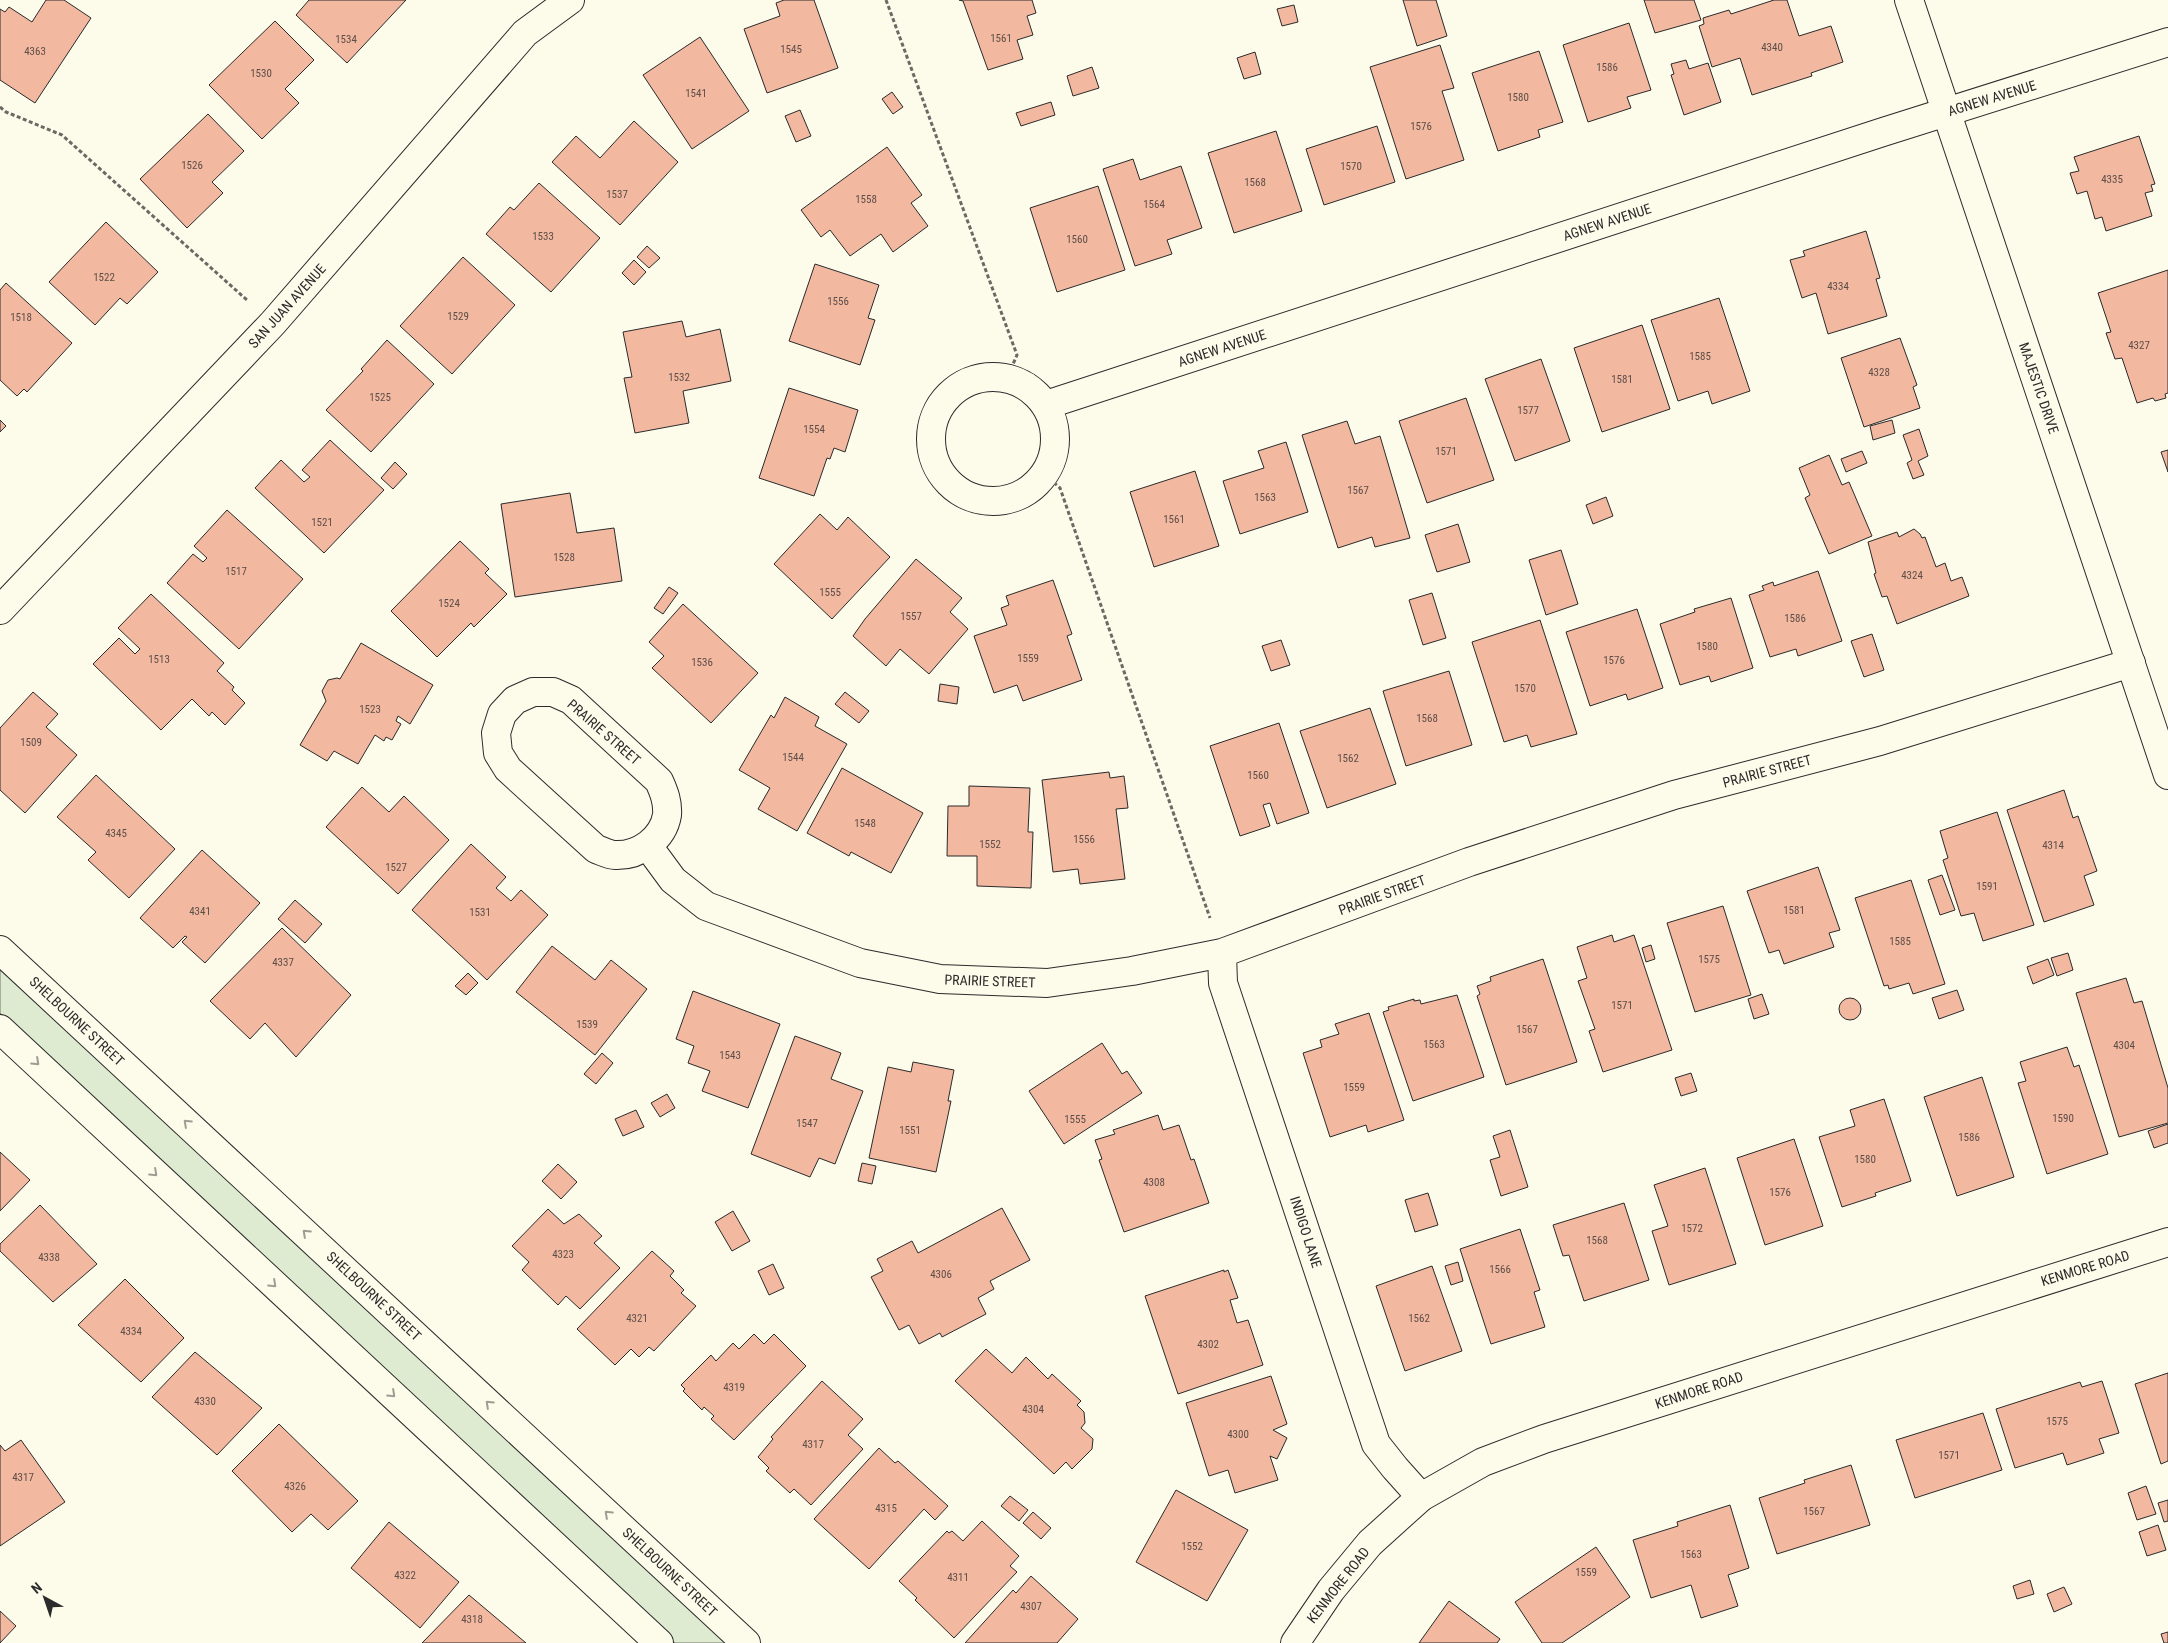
<svg xmlns="http://www.w3.org/2000/svg" width="2168" height="1643" viewBox="0 0 2168 1643" font-family="'Roboto Condensed',sans-serif">
<style>
.green{fill:#deebd1;stroke:#74746e}
.building{fill:#f2b8a0;stroke:#2b2b2b}
.lines{fill:none;stroke-linecap:round;stroke-linejoin:round}
.minor-casing{stroke:#2b2b2b;stroke-width:30}
.tertiary-casing{stroke:#2b2b2b;stroke-width:30}
.secondary-casing{stroke:#2b2b2b;stroke-width:30}
.path{stroke:#6a6964;stroke-width:3;stroke-dasharray:4 2.5;stroke-linecap:butt}
.minor{stroke:#fdfbea;stroke-width:28}
.tertiary{stroke:#fdfbea;stroke-width:28}
.secondary{stroke:#fdfbea;stroke-width:28}
.oneway{stroke:#9e9d94}
.labels{text-anchor:middle;dominant-baseline:central;stroke-width:4;stroke-linejoin:round;paint-order:stroke}
.number-label{font-size:11px;fill:#5d4e48}
.street-label{font-size:14px;fill:#2b2b2b;stroke:#fdfbea}
</style>
<rect width="100%" height="100%" fill="#fdfbea"/>
<path class="green" d="M0,965L730,1643H675L0,1013Z"/>
<path class="building" d="M46,0H64L91,18L35,103L0,80V9L5,12L9,7L32,22Z
M309,0H406L347,63L296,15Z
M784,0H814L838,68L767,93L744,29L780,16L776,3Z
M959,0H1032L1036,13L1027,16L1033,35L1017,40L1023,59L988,70L963,1Z
M1403,0H1436L1447,36L1417,46Z
M1644,0H1694L1701,20L1655,33Z
M1774,0H1787L1799,36L1831,26L1843,62L1811,73L1812,76L1752,95L1740,58L1712,67L1699,26L1704,24L1703,18L1729,10L1731,14Z
M1294,5L1298,22L1282,26L1277,9Z
M275,21L314,60L285,89L299,103L262,139L209,85Z
M1629,23L1651,90L1627,97L1631,108L1588,122L1563,45Z
M700,37L749,111L692,149L643,75Z
M1440,45L1454,88L1442,91L1464,160L1406,179L1370,67Z
M1539,51L1563,122L1538,130L1540,137L1498,151L1472,73Z
M1255,52L1261,74L1244,79L1237,58Z
M1686,60L1689,69L1708,63L1721,102L1684,115L1671,75L1674,74L1671,64Z
M1092,67L1099,88L1073,96L1067,76Z
M892,92L903,107L893,114L882,99Z
M1051,102L1055,115L1021,126L1016,113Z
M800,110L811,136L796,142L785,116Z
M208,114L244,151L212,182L223,193L187,228L140,179Z
M634,121L678,162L620,225L552,162L576,136L600,158Z
M1377,126L1395,182L1324,205L1306,149Z
M1276,131L1302,211L1234,233L1208,153Z
M2139,136L2155,184L2151,185L2153,191L2145,193L2152,216L2106,231L2102,217L2095,219L2087,191L2077,194L2070,173L2079,171L2074,157Z
M887,147L922,195L911,203L928,226L893,252L881,234L850,256L830,230L821,237L801,210Z
M1133,159L1140,180L1181,166L1202,228L1167,240L1172,254L1135,266L1103,169Z
M539,183L600,238L551,292L486,234L510,207L514,210Z
M1098,186L1125,270L1057,292L1030,208Z
M106,222L158,272L127,304L120,298L95,325L49,282Z
M1866,231L1880,278L1876,279L1887,316L1828,334L1816,293L1802,298L1790,260L1805,256L1803,251Z
M647,246L660,258L649,268L637,257Z
M463,257L515,305L452,374L400,326Z
M634,260L646,272L634,285L622,273Z
M815,264L879,285L868,318L875,320L860,365L789,341Z
M2168,270V393L2165,394L2166,398L2155,401L2153,398L2137,403L2122,358L2115,359L2106,333L2111,332L2098,293Z
M6,283L72,343L27,392L24,389L17,396L0,380V290Z
M1719,298L1750,391L1712,404L1708,391L1678,401L1651,320Z
M682,321L686,337L720,329L731,381L683,391L689,423L635,433L624,378L632,377L623,332Z
M1642,325L1670,409L1602,432L1574,348Z
M1900,338L1917,385L1913,387L1920,408L1864,427L1841,358Z
M387,340L434,384L371,452L326,410L363,371L361,369Z
M1541,359L1570,441L1515,461L1485,379Z
M789,388L858,410L845,452L834,448L830,459L827,458L814,496L759,478Z
M1466,398L1494,480L1427,503L1399,421Z
M0,420L6,426L0,432Z
M1892,420L1895,433L1873,440L1870,426Z
M1347,421L1355,444L1380,436L1410,538L1375,547L1372,537L1338,548L1302,435Z
M1919,429L1928,456L1918,461L1924,475L1913,479L1907,463L1912,460L1903,435Z
M330,440L384,490L324,553L255,488L281,460L304,482L310,477L302,470Z
M1286,442L1308,512L1240,534L1223,481L1264,468L1258,451Z
M2168,450V472L2161,452Z
M1862,451L1867,463L1846,472L1841,459Z
M1829,455L1842,485L1849,482L1872,536L1829,554L1805,498L1810,495L1799,468Z
M395,462L407,474L393,489L381,478Z
M1195,471L1219,546L1154,567L1130,492Z
M570,493L577,533L614,528L622,581L515,597L501,504Z
M1606,497L1613,516L1593,524L1586,505Z
M227,510L303,579L239,649L167,583L193,554L203,562L207,558L194,546Z
M820,514L837,530L848,517L890,557L832,619L774,564Z
M1458,524L1470,562L1437,572L1425,535Z
M1914,529L1920,534L1922,538L1925,537L1936,567L1945,563L1951,581L1962,577L1969,596L1897,624L1887,596L1882,597L1874,574L1876,573L1868,542L1897,532L1899,537Z
M460,541L489,569L485,573L507,594L474,627L471,623L437,657L391,611Z
M1561,550L1578,604L1546,615L1529,560Z
M916,559L962,598L950,612L968,629L929,674L900,649L886,666L853,636L865,619Z
M1818,571L1842,641L1798,656L1796,649L1770,657L1749,595L1764,590L1762,586L1773,582L1774,586Z
M1053,580L1072,634L1067,636L1082,680L1023,701L1017,685L994,693L974,636L1007,625L1001,608L1009,605L1006,596Z
M669,587L678,593L663,614L654,608Z
M1432,593L1446,638L1423,645L1409,600Z
M151,594L224,663L217,671L234,687L232,690L245,703L225,725L212,712L209,716L192,699L161,730L93,664L119,638L135,654L140,649L118,628Z
M1731,598L1753,668L1711,682L1709,676L1680,685L1660,624L1695,612L1694,609Z
M683,604L758,673L711,723L652,668L664,656L649,642Z
M1637,609L1663,688L1628,700L1626,694L1590,706L1566,632Z
M1540,620L1577,734L1531,747L1527,735L1504,742L1472,642Z
M1872,634L1884,670L1864,677L1851,641Z
M1281,640L1290,665L1271,671L1262,646Z
M361,643L433,685L410,724L398,716L396,721L401,724L392,740L386,737L384,741L375,735L358,764L334,751L327,761L300,745L326,701L322,691L328,680L337,678L340,679Z
M1449,671L1472,745L1406,766L1383,691Z
M940,684L959,687L957,704L938,701Z
M33,692L58,714L46,727L77,755L25,813L0,790V728Z
M845,692L869,711L859,723L835,704Z
M785,697L819,717L815,726L847,744L797,831L758,809L770,788L739,770L771,715L774,718Z
M1370,708L1396,784L1327,808L1300,731Z
M1279,723L1309,813L1277,824L1270,803L1263,805L1270,826L1240,836L1210,746Z
M842,768L923,813L891,873L851,852L849,856L807,833Z
M1109,772L1110,778L1124,776L1128,808L1116,809L1125,879L1080,884L1078,869L1053,872L1042,780Z
M96,775L175,849L129,898L88,860L96,852L57,817Z
M969,786L1030,788L1028,832H1033L1031,888L977,886V856H947L948,806H969Z
M362,787L389,812L404,796L449,840L398,894L326,827Z
M2064,790L2073,818L2078,816L2097,871L2084,876L2094,905L2044,922L2007,810Z
M1997,812L2034,925L1983,941L1974,913L1961,916L1943,860L1948,858L1940,831Z
M471,844L506,877L496,888L511,901L521,890L548,915L487,980L412,910Z
M202,850L260,903L205,963L182,942L187,937L185,936L173,948L140,918Z
M1818,867L1840,930L1829,933L1834,947L1784,964L1779,950L1769,953L1747,891Z
M1942,875L1955,910L1940,915L1928,880Z
M1911,880L1945,984L1913,994L1909,983L1889,989L1888,985L1884,986L1855,898Z
M295,900L322,924L305,943L278,919Z
M1723,906L1751,995L1695,1012L1667,923Z
M282,928L351,995L296,1057L265,1023L250,1039L210,1001Z
M1612,935L1614,942L1634,935L1672,1050L1603,1072L1589,1031L1595,1029L1578,981L1587,978L1577,947Z
M1651,945L1655,959L1646,962L1642,948Z
M552,946L595,980L611,960L647,989L595,1055L516,992Z
M2068,953L2073,970L2057,976L2051,958Z
M1543,959L1577,1062L1506,1085L1477,996L1480,994L1477,986L1491,981L1490,977Z
M2048,959L2054,975L2033,984L2027,967Z
M468,973L478,983L466,995L455,986Z
M2126,978L2134,1003L2142,1001L2168,1088V1123L2119,1137L2076,993Z
M1957,990L1964,1010L1939,1019L1932,998Z
M693,991L780,1024L748,1108L702,1091L710,1071L688,1063L694,1046L676,1039Z
M1762,994L1769,1014L1754,1019L1748,999Z
M1457,995L1484,1077L1413,1101L1383,1012L1389,1010L1388,1007L1414,999V1001L1420,1000L1421,1004Z
M1839 1009a11 11 0 1 1 22 0a11 11 0 1 1-22 0Z
M1369,1013L1404,1120L1368,1132L1366,1125L1330,1137L1303,1053L1322,1047L1320,1040L1339,1034L1335,1024Z
M795,1036L841,1053L831,1079L863,1091L835,1164L819,1158L810,1177L751,1154Z
M1102,1043L1122,1074L1127,1071L1142,1093L1064,1144L1029,1091Z
M2067,1047L2074,1067L2079,1065L2108,1154L2047,1174L2018,1083L2026,1081L2020,1062Z
M602,1053L613,1063L596,1084L584,1074Z
M913,1062L954,1070L948,1101H951L936,1172L869,1158L888,1067L911,1072Z
M1691,1073L1697,1091L1681,1096L1675,1078Z
M1982,1077L2014,1177L1957,1196L1924,1097Z
M667,1094L675,1108L660,1117L651,1103Z
M1884,1099L1911,1181L1875,1193L1876,1196L1842,1207L1819,1137L1855,1126L1850,1110Z
M636,1110L644,1127L623,1136L615,1119Z
M1158,1115L1163,1130L1179,1125L1191,1160L1194,1159L1209,1203L1124,1232L1099,1160L1102,1159L1095,1140L1115,1134L1113,1130Z
M2168,1124V1143L2154,1148L2148,1131Z
M1510,1130L1528,1187L1501,1196L1490,1160L1500,1157L1493,1136Z
M1794,1139L1823,1226L1765,1245L1737,1158Z
M0,1152L30,1180L0,1211Z
M862,1163L876,1166L872,1184L858,1181Z
M558,1164L577,1182L561,1199L542,1181Z
M1705,1168L1736,1264L1669,1285L1652,1231L1668,1226L1654,1185Z
M1428,1193L1438,1225L1415,1232L1405,1200Z
M1624,1203L1649,1280L1584,1301L1569,1255L1563,1256L1553,1225Z
M40,1205L97,1264L53,1302L0,1251V1244Z
M1002,1208L1030,1260L990,1281L994,1289L978,1298L986,1314L942,1337L940,1333L919,1344L909,1325L899,1330L871,1277L883,1271L877,1259L912,1241L918,1253Z
M548,1209L564,1224L579,1214L602,1236L594,1243L620,1268L580,1309L566,1296L558,1305L522,1270L529,1262L512,1246Z
M733,1211L750,1241L732,1251L715,1222Z
M1520,1229L1540,1290L1534,1292L1545,1327L1491,1344L1460,1249Z
M652,1251L674,1271L670,1276L684,1290L681,1293L696,1306L654,1351L649,1347L639,1357L631,1349L615,1365L577,1329Z
M1458,1262L1463,1281L1451,1285L1445,1266Z
M773,1264L784,1288L769,1295L758,1271Z
M1432,1266L1462,1351L1405,1371L1376,1286Z
M1224,1270V1272L1228,1270L1238,1298L1230,1300L1237,1323L1248,1320L1263,1365L1178,1394L1145,1296Z
M125,1279L184,1338L141,1382L78,1325Z
M754,1334L764,1344L774,1334L806,1366L734,1440L711,1419L714,1416L704,1407L702,1410L683,1391L685,1389L681,1385L711,1355L716,1361L733,1343L739,1349Z
M986,1349L1012,1373L1026,1357L1048,1379L1052,1374L1081,1401L1077,1405L1084,1412L1085,1423L1081,1428L1093,1439L1092,1449L1072,1469L1066,1462L1054,1474L955,1381Z
M195,1352L262,1408L217,1455L152,1397Z
M2168,1373V1461L2161,1464L2135,1384Z
M1271,1376L1287,1424L1273,1430L1287,1438L1277,1459L1270,1456L1278,1480L1235,1493L1228,1470L1209,1476L1186,1403Z
M822,1381L863,1419L848,1435L863,1449L811,1505L794,1489L790,1493L766,1471L769,1468L758,1457L773,1439L771,1437Z
M2102,1381L2119,1433L2099,1439L2104,1453L2067,1465L2063,1453L2015,1468L1996,1409L2080,1382L2082,1387Z
M1983,1413L2002,1470L1915,1498L1896,1440Z
M279,1424L358,1501L328,1530L311,1514L292,1532L232,1471Z
M21,1440L65,1502L0,1546V1445L5,1451Z
M879,1448L895,1463L898,1461L948,1506L935,1520L924,1509L869,1569L814,1519Z
M1851,1465L1870,1525L1777,1554L1759,1498L1805,1483L1804,1480Z
M2146,1486L2156,1514L2137,1520L2128,1493Z
M1176,1490L1248,1530L1207,1601L1136,1562Z
M1010,1496L1028,1510L1019,1521L1001,1506Z
M2168,1500V1521L2164,1522L2158,1503Z
M1730,1505L1749,1568L1728,1575L1738,1606L1701,1618L1691,1585L1651,1598L1633,1540L1678,1526L1677,1522Z
M1033,1512L1051,1528L1041,1539L1023,1523Z
M982,1521L1019,1556L1010,1566L1017,1572L954,1638L915,1600L917,1598L899,1581L947,1531L949,1533L952,1531L963,1541Z
M389,1522L459,1582L420,1628L351,1568Z
M2158,1525L2166,1550L2147,1556L2139,1532Z
M1596,1547L1630,1597L1562,1643H1542L1515,1602Z
M1031,1576L1078,1619L1057,1643H965L1013,1590L1016,1593Z
M2030,1580L2034,1594L2017,1599L2013,1586Z
M2064,1587L2072,1604L2054,1612L2047,1594Z
M469,1595L526,1643H422Z
M1449,1601L1500,1639L1497,1643H1419Z
M0,1611L16,1626L0,1643Z
M2168,1632V1643H2164L2161,1634Z"/>
<g class="lines">
<defs>
<path id="minor" d="M931 439a62 62 0 1 1 124 0a62 62 0 1 1-124 0Z
M1046,405L1883,132L2168,42
M0,610L273,323L525,33L570,0
M533,692H553L571,700L659,781C664,792 668,802 667,815C663,839 639,856 615,855C609,855 602,851 596,849L508,769L498,753L496,733L502,714L515,700Z
M648,846L673,880L706,906L860,963L940,979L1047,983L1132,971L1222,953L1469,862L1674,795L1880,741L2131,663
M1222,953L1223,983L1376,1444L1395,1468L1421,1497"/>
<path id="tertiary" d="M1909,0L2168,775
M1295,1643L1331,1590L1370,1543L1421,1497L1483,1462L1544,1439L2168,1242"/>
<path id="secondary" d="M0,950L746,1643
M0,1029L659,1643"/>
</defs>
<use href="#minor" class="minor-casing"/>
<use href="#tertiary" class="tertiary-casing"/>
<use href="#secondary" class="secondary-casing"/>
<path class="path" d="M886,0L1017,355L1007,378
M0,107L6,112L62,135L247,300
M1044,474L1060,488L1210,918"/>
<use href="#minor" class="minor"/>
<use href="#tertiary" class="tertiary"/>
<use href="#secondary" class="secondary"/>
</g>
<defs><path id="oneway-chevron" d="M-2-3.5L2.5 0L-2 3.5" fill="none" stroke-width="1.6" stroke-linecap="round" stroke-linejoin="round" transform="scale(1.25)"/></defs>
<g class="oneway">
<use href="#oneway-chevron" transform="translate(36 1062) rotate(43)"/>
<use href="#oneway-chevron" transform="translate(187 1123) rotate(-137)"/>
<use href="#oneway-chevron" transform="translate(154 1173) rotate(43)"/>
<use href="#oneway-chevron" transform="translate(306 1233) rotate(-137)"/>
<use href="#oneway-chevron" transform="translate(273 1284) rotate(43)"/>
<use href="#oneway-chevron" transform="translate(392 1394) rotate(43)"/>
<use href="#oneway-chevron" transform="translate(489 1404) rotate(-137)"/>
<use href="#oneway-chevron" transform="translate(608 1514) rotate(-137)"/>
</g>
<g class="labels">
<g class="number-label">
<text x="1001" y="38">1561</text>
<text x="346" y="39">1534</text>
<text x="1772" y="47">4340</text>
<text x="791" y="49">1545</text>
<text x="35" y="51">4363</text>
<text x="1607" y="67">1586</text>
<text x="261" y="73">1530</text>
<text x="696" y="93">1541</text>
<text x="1518" y="97">1580</text>
<text x="1421" y="126">1576</text>
<text x="192" y="165">1526</text>
<text x="1351" y="166">1570</text>
<text x="2112" y="179">4335</text>
<text x="1255" y="182">1568</text>
<text x="617" y="194">1537</text>
<text x="866" y="199">1558</text>
<text x="1154" y="204">1564</text>
<text x="543" y="236">1533</text>
<text x="1077" y="239">1560</text>
<text x="104" y="277">1522</text>
<text x="1838" y="286">4334</text>
<text x="838" y="301">1556</text>
<text x="458" y="316">1529</text>
<text x="21" y="317">1518</text>
<text x="2139" y="345">4327</text>
<text x="1700" y="356">1585</text>
<text x="1879" y="372">4328</text>
<text x="679" y="377">1532</text>
<text x="1622" y="379">1581</text>
<text x="380" y="397">1525</text>
<text x="1528" y="410">1577</text>
<text x="814" y="429">1554</text>
<text x="1446" y="451">1571</text>
<text x="1358" y="490">1567</text>
<text x="1265" y="497">1563</text>
<text x="1174" y="519">1561</text>
<text x="322" y="522">1521</text>
<text x="564" y="557">1528</text>
<text x="236" y="571">1517</text>
<text x="1912" y="575">4324</text>
<text x="830" y="592">1555</text>
<text x="449" y="603">1524</text>
<text x="911" y="616">1557</text>
<text x="1795" y="618">1586</text>
<text x="1707" y="646">1580</text>
<text x="1028" y="658">1559</text>
<text x="159" y="659">1513</text>
<text x="1614" y="660">1576</text>
<text x="702" y="662">1536</text>
<text x="1525" y="688">1570</text>
<text x="370" y="709">1523</text>
<text x="1427" y="718">1568</text>
<text x="31" y="742">1509</text>
<text x="793" y="757">1544</text>
<text x="1348" y="758">1562</text>
<text x="1258" y="775">1560</text>
<text x="865" y="823">1548</text>
<text x="116" y="833">4345</text>
<text x="1084" y="839">1556</text>
<text x="990" y="844">1552</text>
<text x="2053" y="845">4314</text>
<text x="396" y="867">1527</text>
<text x="1987" y="886">1591</text>
<text x="1794" y="910">1581</text>
<text x="200" y="911">4341</text>
<text x="480" y="912">1531</text>
<text x="1900" y="941">1585</text>
<text x="1709" y="959">1575</text>
<text x="283" y="962">4337</text>
<text x="1622" y="1005">1571</text>
<text x="587" y="1024">1539</text>
<text x="1527" y="1029">1567</text>
<text x="1434" y="1044">1563</text>
<text x="2124" y="1045">4304</text>
<text x="730" y="1055">1543</text>
<text x="1354" y="1087">1559</text>
<text x="2063" y="1118">1590</text>
<text x="1075" y="1119">1555</text>
<text x="807" y="1123">1547</text>
<text x="910" y="1130">1551</text>
<text x="1969" y="1137">1586</text>
<text x="1865" y="1159">1580</text>
<text x="1154" y="1182">4308</text>
<text x="1780" y="1192">1576</text>
<text x="1692" y="1228">1572</text>
<text x="1597" y="1240">1568</text>
<text x="563" y="1254">4323</text>
<text x="49" y="1257">4338</text>
<text x="1500" y="1269">1566</text>
<text x="941" y="1274">4306</text>
<text x="637" y="1318">4321</text>
<text x="1419" y="1318">1562</text>
<text x="131" y="1331">4334</text>
<text x="1208" y="1344">4302</text>
<text x="734" y="1387">4319</text>
<text x="205" y="1401">4330</text>
<text x="1033" y="1409">4304</text>
<text x="2057" y="1421">1575</text>
<text x="1238" y="1434">4300</text>
<text x="813" y="1444">4317</text>
<text x="1949" y="1455">1571</text>
<text x="23" y="1477">4317</text>
<text x="295" y="1486">4326</text>
<text x="886" y="1508">4315</text>
<text x="1814" y="1511">1567</text>
<text x="1192" y="1546">1552</text>
<text x="1691" y="1554">1563</text>
<text x="1586" y="1572">1559</text>
<text x="405" y="1575">4322</text>
<text x="958" y="1577">4311</text>
<text x="1031" y="1606">4307</text>
<text x="472" y="1619">4318</text>
</g>
<g class="street-label">
<text transform="translate(1992 98) rotate(-17)">AGNEW AVENUE</text>
<text transform="translate(1607 222) rotate(-18)">AGNEW AVENUE</text>
<text transform="translate(287 306) rotate(-48)">SAN JUAN AVENUE</text>
<text transform="translate(1222 348) rotate(-18)">AGNEW AVENUE</text>
<text transform="translate(2039 388) rotate(71)">MAJESTIC DRIVE</text>
<text transform="translate(604 732) rotate(41)">PRAIRIE STREET</text>
<text transform="translate(1767 771) rotate(-15)">PRAIRIE STREET</text>
<text transform="translate(1382 895) rotate(-20)">PRAIRIE STREET</text>
<text transform="translate(990 981) rotate(2)">PRAIRIE STREET</text>
<text transform="translate(77 1021) rotate(43)">SHELBOURNE STREET</text>
<text transform="translate(1306 1232) rotate(72)">INDIGO LANE</text>
<text transform="translate(2085 1268) rotate(-17)">KENMORE ROAD</text>
<text transform="translate(374 1296) rotate(43)">SHELBOURNE STREET</text>
<text transform="translate(1699 1390) rotate(-18)">KENMORE ROAD</text>
<text transform="translate(670 1572) rotate(43)">SHELBOURNE STREET</text>
<text transform="translate(1338 1585) rotate(-52)">KENMORE ROAD</text>
</g>
</g>
<g transform="translate(45 1598) rotate(320)" stroke="#fdfbea" stroke-width="4" paint-order="stroke">
<path d="M0-4L9 19L0 12L-9 19Z" fill="#2b2b2b"/>
<text y="-8" font-size="14" font-weight="bold" text-anchor="middle" fill="#2b2b2b">N</text>
</g>
</svg>
